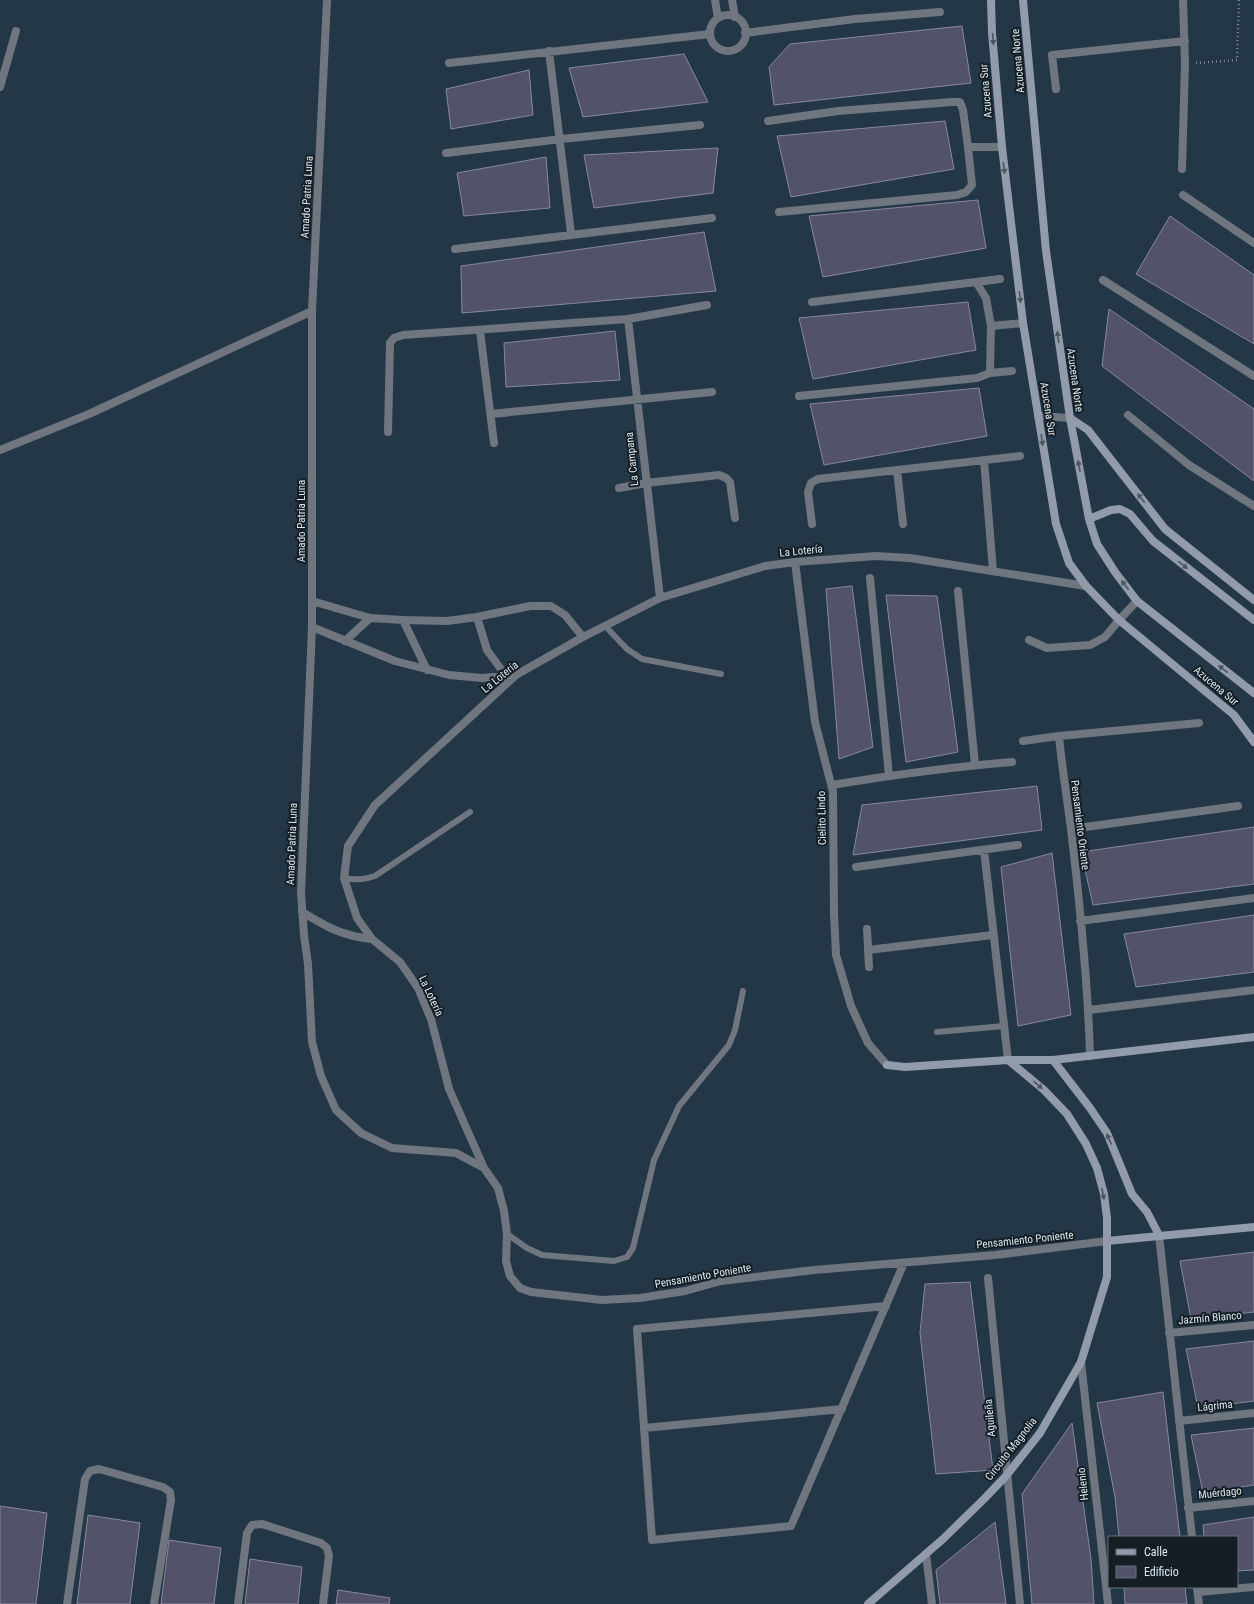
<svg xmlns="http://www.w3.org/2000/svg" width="1254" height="1604" viewBox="0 0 1254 1604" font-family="'Roboto Condensed',sans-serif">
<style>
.building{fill:#525268;stroke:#8888a1}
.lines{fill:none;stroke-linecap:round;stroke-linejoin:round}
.path{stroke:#7d8e9a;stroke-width:2.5;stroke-dasharray:1 3;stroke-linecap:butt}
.lane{stroke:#707680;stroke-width:6}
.street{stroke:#707680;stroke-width:8}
.secondary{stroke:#919baa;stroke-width:8}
.oneway{fill:#4c5660}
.labels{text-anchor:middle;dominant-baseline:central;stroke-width:4;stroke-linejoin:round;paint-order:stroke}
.street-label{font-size:11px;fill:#dae7f0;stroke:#141e24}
</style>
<rect width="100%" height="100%" fill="#233746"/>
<path class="building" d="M962,26L971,83L774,105L769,67L790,44Z
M684,54L708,102L583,117L569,68Z
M529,70L533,115L451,129L446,89Z
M945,121L954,169L791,197L777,136Z
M718,148L713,193L594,208L584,155Z
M546,157L550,208L464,216L457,173Z
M978,200L986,248L823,277L809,216Z
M1170,216L1254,275V344L1136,274Z
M704,232L716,291L462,313L461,266Z
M968,302L976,350L813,379L799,318Z
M1109,309L1254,409V481L1102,366Z
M615,331L620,380L506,387L504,343Z
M979,388L987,436L824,465L810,404Z
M852,586L873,747L839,759L826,589Z
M886,595L937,596L958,752L906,762Z
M1037,786L1042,830L853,855L862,805Z
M1254,827V884L1093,905L1081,852Z
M1052,853L1071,1015L1018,1026L1001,867Z
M1254,915V972L1136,987L1124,934Z
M1254,1252V1312L1191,1319L1180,1261Z
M970,1282L993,1470L936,1474L920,1333L925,1284Z
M1254,1341V1401L1198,1408L1186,1349Z
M1163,1392L1180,1537H1119L1115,1497L1097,1403Z
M1072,1423L1091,1559L1094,1604H1032L1022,1494Z
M1254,1428V1485L1203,1493L1191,1435Z
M0,1506L47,1513L36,1604H0Z
M88,1515L140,1523L130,1604H77Z
M1254,1517V1570L1237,1571V1537H1204L1203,1525Z
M995,1522L1006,1604H940L936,1570Z
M169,1540L221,1548L214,1604H161Z
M250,1559L302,1567L298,1604H245Z
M1124,1587H1185L1187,1604H1125Z
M338,1590L390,1598L389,1604H336Z"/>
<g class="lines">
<path class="path" d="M1196,63L1237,60L1239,0"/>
<path class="lane" d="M605,626L627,649L642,659L721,674
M344,878C356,880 364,880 375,876L470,812
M937,1032L1004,1026
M507,1234L527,1248L542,1255L614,1261L627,1257L633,1248L654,1160L679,1106L729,1045L735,1030L743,991"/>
<path class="street" d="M327,0L312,311V627L301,893L304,935L308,964L312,1042L321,1076L336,1110L361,1133L392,1148L456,1153L484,1168L498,1188L504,1211L507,1234L506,1261L510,1276L520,1288L531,1292L602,1300L640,1298L685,1291L721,1281L814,1270L995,1255L1107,1241
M715,0L718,18
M732,0L735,17
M710 33a18 18 0 1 1 36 0a18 18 0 1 1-36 0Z
M745,33L855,19L940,12
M549,51L571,234
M449,63L710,34
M0,87L16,31
M1056,89L1052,55L1185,41
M768,121L838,111L952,102H960L963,110L968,147
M446,153L561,139L700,125
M1182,169L1185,64L1183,0
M1183,195L1254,243
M779,212L957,195L966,192L972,185L968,147H1002
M455,249L712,218
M1103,280L1254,376
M976,282L1000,279
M628,319L660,598
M991,326L1023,323
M480,331L494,443
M990,373L1012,371
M799,396L977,378L990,373L991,326L986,298L976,282L812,302
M491,414L712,392
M1128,415L1189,465L1254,506
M1038,416L1070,418
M388,432L390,343L394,338L403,335L628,319L707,305
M0,450L89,414L312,311
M984,460L993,571
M897,470L903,524
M619,488L646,483L719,475L726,478L730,482L735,518
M812,524L808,492L811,483L818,479L1020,456
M795,562L815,722L833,792L834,913L836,955L851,1006L868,1043L887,1065
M870,578L889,776
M958,591L975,765
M312,601L370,618L403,620L447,621L477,617L530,606H551L565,615L583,637
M477,617L487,650L506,676
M403,620L427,670
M312,627L395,661L449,675L482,678L516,675
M1029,640L1047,648L1090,645L1105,637L1119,620L1137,601
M345,641L370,618
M1023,741L1059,736
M832,785C892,775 951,767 1012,762
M1071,829L1238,806
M984,850L1008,1060
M856,867L1018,845
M302,912C327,927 342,936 372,939
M1080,921L1254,898
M867,929L869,967
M868,950L993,935
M1089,1010L1254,990
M1090,1056C1088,980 1080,905 1071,829C1067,798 1062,768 1059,736L1199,723
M484,1168L449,1089L431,1019L418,988L400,962L372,939L357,918L344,878L348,846L375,805L516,675L583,637L660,598L765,566L795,562L876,556L910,558L1086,586
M1159,1235L1192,1537
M988,1278L1020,1604
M886,1306L637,1329L652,1540L791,1526L904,1263
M1169,1333L1254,1325
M1081,1362L1108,1604
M1179,1421L1254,1413
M644,1428L842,1409
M1188,1508L1254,1501
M926,1554L932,1604
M1197,1588L1199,1604
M1198,1592L1254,1587
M67,1604L85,1479L90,1471L99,1469L163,1487L170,1492L171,1500L154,1604
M238,1604L247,1533L252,1525L262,1524L321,1543L327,1548L329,1556L323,1604"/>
<path class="secondary" d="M991,0L992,33L1002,147L1023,323L1056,524L1069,563L1086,586L1119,620L1234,715L1254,742
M1023,0L1046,251L1070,418L1089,519L1097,544L1115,572L1137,601L1254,693
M1070,418L1088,430L1165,529L1254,600
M1089,519L1111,510L1120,509L1130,514L1153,541L1254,620
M1053,1060L1090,1108L1107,1133L1132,1194L1147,1212L1159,1235
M887,1065L905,1067L1008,1060H1053L1254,1037
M1107,1241L1254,1227
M868,1604L943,1539L984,1499L1006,1476L1040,1433L1081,1362L1107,1277V1218L1104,1194L1097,1168L1086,1144L1067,1114L1044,1090L1008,1060"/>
</g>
<defs><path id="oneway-solid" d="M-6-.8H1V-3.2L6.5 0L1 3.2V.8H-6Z"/></defs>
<g class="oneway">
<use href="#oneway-solid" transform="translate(993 39) rotate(85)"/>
<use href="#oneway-solid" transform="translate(1004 168) rotate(83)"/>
<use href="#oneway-solid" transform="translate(1020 297) rotate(83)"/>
<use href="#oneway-solid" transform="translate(1058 337) rotate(-98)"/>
<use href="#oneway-solid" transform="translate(1042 440) rotate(81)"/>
<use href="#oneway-solid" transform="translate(1079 466) rotate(-101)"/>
<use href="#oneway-solid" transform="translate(1141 498) rotate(-128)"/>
<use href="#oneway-solid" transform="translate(1183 565) rotate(38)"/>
<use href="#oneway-solid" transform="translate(1125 585) rotate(-127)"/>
<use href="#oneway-solid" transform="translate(1223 669) rotate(-142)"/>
<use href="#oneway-solid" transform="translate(1038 1085) rotate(40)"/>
<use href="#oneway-solid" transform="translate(1109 1139) rotate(-114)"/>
<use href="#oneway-solid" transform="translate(1103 1194) rotate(79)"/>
</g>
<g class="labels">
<g class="street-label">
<text transform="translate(1018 61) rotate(-95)">Azucena Norte</text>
<text transform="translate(986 91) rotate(-95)">Azucena Sur</text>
<text transform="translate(307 197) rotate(-87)">Amado Patria Luna</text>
<text transform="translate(1075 380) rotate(82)">Azucena Norte</text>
<text transform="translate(1048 409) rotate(81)">Azucena Sur</text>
<text transform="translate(632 459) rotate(-96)">La Campana</text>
<text transform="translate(301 521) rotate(-90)">Amado Patria Luna</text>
<text transform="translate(801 551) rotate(-6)">La Lotería</text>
<text transform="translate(500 677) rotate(-39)">La Lotería</text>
<text transform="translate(1216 686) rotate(40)">Azucena Sur</text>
<text transform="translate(822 818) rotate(-91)">Cielito Lindo</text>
<text transform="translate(1080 825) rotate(83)">Pensamiento Oriente</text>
<text transform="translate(292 844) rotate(-88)">Amado Patria Luna</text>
<text transform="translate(431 996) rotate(65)">La Lotería</text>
<text transform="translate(1025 1240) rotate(-6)">Pensamiento Poniente</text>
<text transform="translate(703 1276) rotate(-10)">Pensamiento Poniente</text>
<text transform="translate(1210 1318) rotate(-5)">Jazmín Blanco</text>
<text transform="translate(1215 1406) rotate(-6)">Lágrima</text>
<text transform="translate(990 1418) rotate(-95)">Aguileña</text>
<text transform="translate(1011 1449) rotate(-52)">Circuito Magnolia</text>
<text transform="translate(1083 1484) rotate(-96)">Helenio</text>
<text transform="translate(1220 1493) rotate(-6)">Muérdago</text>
</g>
</g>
<rect x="1108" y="1536" width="130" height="52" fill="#141e24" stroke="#636e76"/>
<rect x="1116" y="1549" width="20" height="6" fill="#919baa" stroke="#636e76"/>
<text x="1144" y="1556" font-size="12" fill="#dae7f0">Calle</text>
<rect x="1116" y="1566" width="20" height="12" fill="#525268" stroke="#636e76"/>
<text x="1144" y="1576" font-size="12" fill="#dae7f0">Edificio</text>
</svg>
